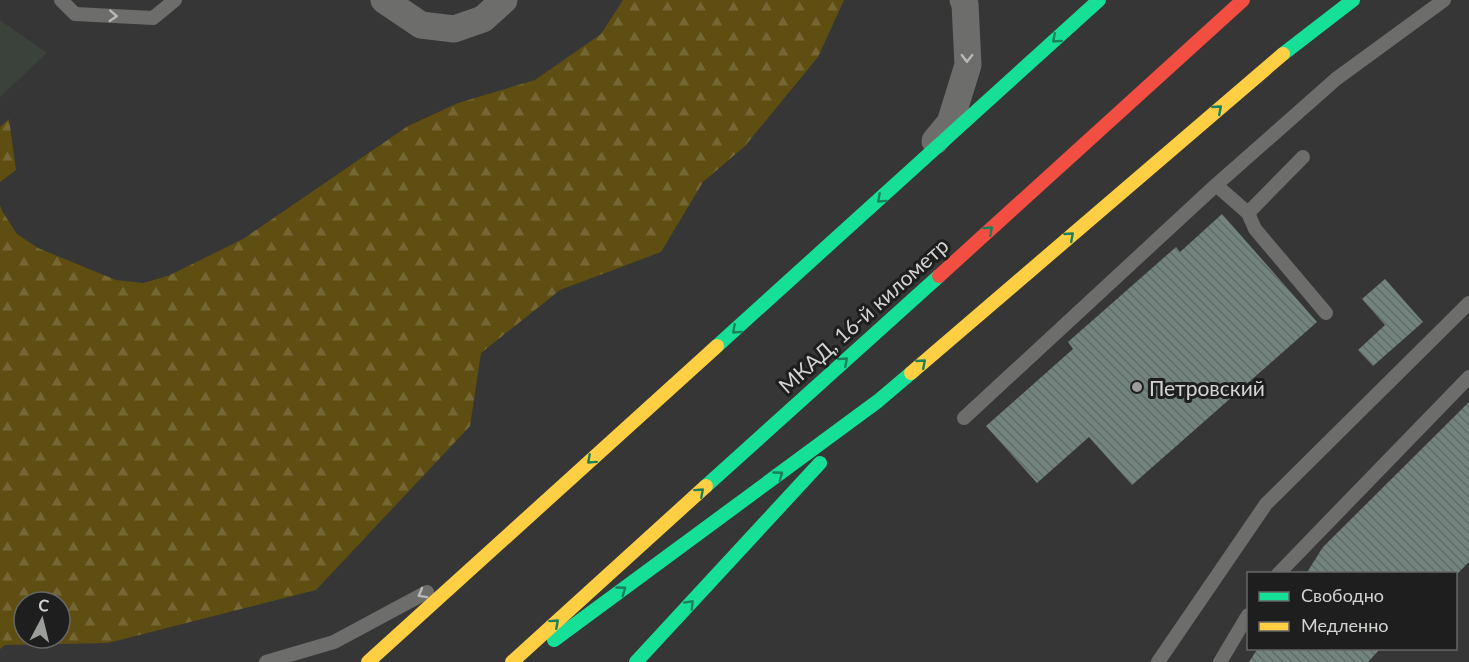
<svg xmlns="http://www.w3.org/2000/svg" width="1469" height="662" viewBox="0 0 1469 662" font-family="Lato,sans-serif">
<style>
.built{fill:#3b413b}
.forest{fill:url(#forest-firs);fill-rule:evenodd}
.building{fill:url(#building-back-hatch)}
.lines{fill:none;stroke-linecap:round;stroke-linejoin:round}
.lane{stroke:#6d6d6c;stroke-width:14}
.street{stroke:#6d6d6c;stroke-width:27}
.fast{stroke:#16e098;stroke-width:14}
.slow{stroke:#ffcf43;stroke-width:14}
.jam{stroke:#f24e42;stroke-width:14}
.oneway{stroke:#b9bab8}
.oneway2{stroke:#1a7f5a}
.poi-dot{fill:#9b9d9b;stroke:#1d1e1d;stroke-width:2}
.labels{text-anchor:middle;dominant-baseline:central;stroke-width:6;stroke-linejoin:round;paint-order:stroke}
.street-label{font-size:21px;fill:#d2d4d2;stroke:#1d1e1d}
.poi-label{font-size:21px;fill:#d2d4d2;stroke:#1d1e1d;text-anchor:start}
</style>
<defs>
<pattern id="forest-firs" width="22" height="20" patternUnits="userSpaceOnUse" patternTransform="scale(1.5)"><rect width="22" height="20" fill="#5f4e11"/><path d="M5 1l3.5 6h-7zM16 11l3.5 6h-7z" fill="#756733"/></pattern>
<pattern id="building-back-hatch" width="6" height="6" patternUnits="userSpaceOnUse" patternTransform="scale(1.5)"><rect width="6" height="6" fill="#73847e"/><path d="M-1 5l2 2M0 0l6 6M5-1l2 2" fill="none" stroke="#616c68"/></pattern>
</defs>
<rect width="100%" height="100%" fill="#353635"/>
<path class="built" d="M0,20L47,53L0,97Z"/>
<path class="forest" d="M623,0H844L818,57L745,146L703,182L661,252L560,290L481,353L470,426L316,590L108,643L5,645L0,649V205L2,211L17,234L38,248L116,280L143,283L168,276L243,239L408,126L458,103L535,80L601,34ZM24,602H60V638H24Z
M9,119L16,170L0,182V127Z"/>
<path class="building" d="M1222,214L1317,322L1132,485L1089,437L1037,483L986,426L1073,349L1068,342L1176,247L1180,252Z
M1385,279L1423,322L1373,366L1358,350L1385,325L1362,299Z
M1469,402V562L1457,574H1306L1323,547Z
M1258,648H1381L1368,662H1249Z"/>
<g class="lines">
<path class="lane" d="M61,0L75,14L153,18L175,0
M1216,185L1248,213L1303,157
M1248,213L1255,229L1326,313
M964,418L1216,185L1336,79L1444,0
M1278,574L1469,377
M266,662L334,642L427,592
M1158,662L1266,504L1469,303
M1220,662L1248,615"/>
<path class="street" d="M384,0L421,25L454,29L483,19L504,0
M935,141L950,123L968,65L965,4L963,0"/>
<path class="fast" d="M1283,54L1353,0
M717,346L1099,0
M706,486L939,276
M554,640L878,401L911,373
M636,662L820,463"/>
<path class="slow" d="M911,373L1283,54
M368,662L717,346
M512,662L706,486"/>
<path class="jam" d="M939,276L1243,0"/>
</g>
<defs><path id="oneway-chevron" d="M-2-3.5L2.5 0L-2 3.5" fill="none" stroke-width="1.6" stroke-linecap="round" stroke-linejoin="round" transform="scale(1.5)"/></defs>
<g class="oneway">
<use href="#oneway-chevron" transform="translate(113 16) rotate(3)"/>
<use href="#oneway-chevron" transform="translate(967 58) rotate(91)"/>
<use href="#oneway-chevron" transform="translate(422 594) rotate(151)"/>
</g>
<g class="oneway2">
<use href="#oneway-chevron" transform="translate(1056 39) rotate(138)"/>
<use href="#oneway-chevron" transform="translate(1218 109) rotate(-41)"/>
<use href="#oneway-chevron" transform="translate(881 199) rotate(138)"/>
<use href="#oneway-chevron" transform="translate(989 230) rotate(-42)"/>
<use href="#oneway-chevron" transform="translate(1070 236) rotate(-41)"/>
<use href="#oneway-chevron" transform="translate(736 330) rotate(138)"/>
<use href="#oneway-chevron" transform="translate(844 361) rotate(-42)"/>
<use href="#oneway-chevron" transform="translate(922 363) rotate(-41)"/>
<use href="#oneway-chevron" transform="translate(591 460) rotate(138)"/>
<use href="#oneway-chevron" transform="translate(779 475) rotate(-36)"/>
<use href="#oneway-chevron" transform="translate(700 492) rotate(-42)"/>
<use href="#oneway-chevron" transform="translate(622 590) rotate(-36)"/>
<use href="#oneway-chevron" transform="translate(690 604) rotate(-47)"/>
<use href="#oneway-chevron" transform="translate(555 623) rotate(-42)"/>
</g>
<circle class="poi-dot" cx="1137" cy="387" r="6"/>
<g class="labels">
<g class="street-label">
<text transform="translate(863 315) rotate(-42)">МКАД, 16-й километр</text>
</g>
<g class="poi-label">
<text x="1149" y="387">Петровский</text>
</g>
</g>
<rect x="1247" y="572" width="210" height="78" fill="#1d1e1d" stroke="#656765" stroke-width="1.5"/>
<rect x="1259" y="592" width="30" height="9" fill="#16e098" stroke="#656765" stroke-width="1.5"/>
<text x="1301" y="602" font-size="18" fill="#d2d4d2">Свободно</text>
<rect x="1259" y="622" width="30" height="9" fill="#ffcf43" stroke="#656765" stroke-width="1.5"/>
<text x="1301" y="632" font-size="18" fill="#d2d4d2">Медленно</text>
<g transform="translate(42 620) rotate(7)"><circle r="28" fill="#1d1e1d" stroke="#656765" stroke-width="1.5"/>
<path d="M0-4.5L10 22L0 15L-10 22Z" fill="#9b9d9b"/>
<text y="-9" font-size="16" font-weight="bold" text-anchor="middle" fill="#d2d4d2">С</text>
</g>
</svg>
